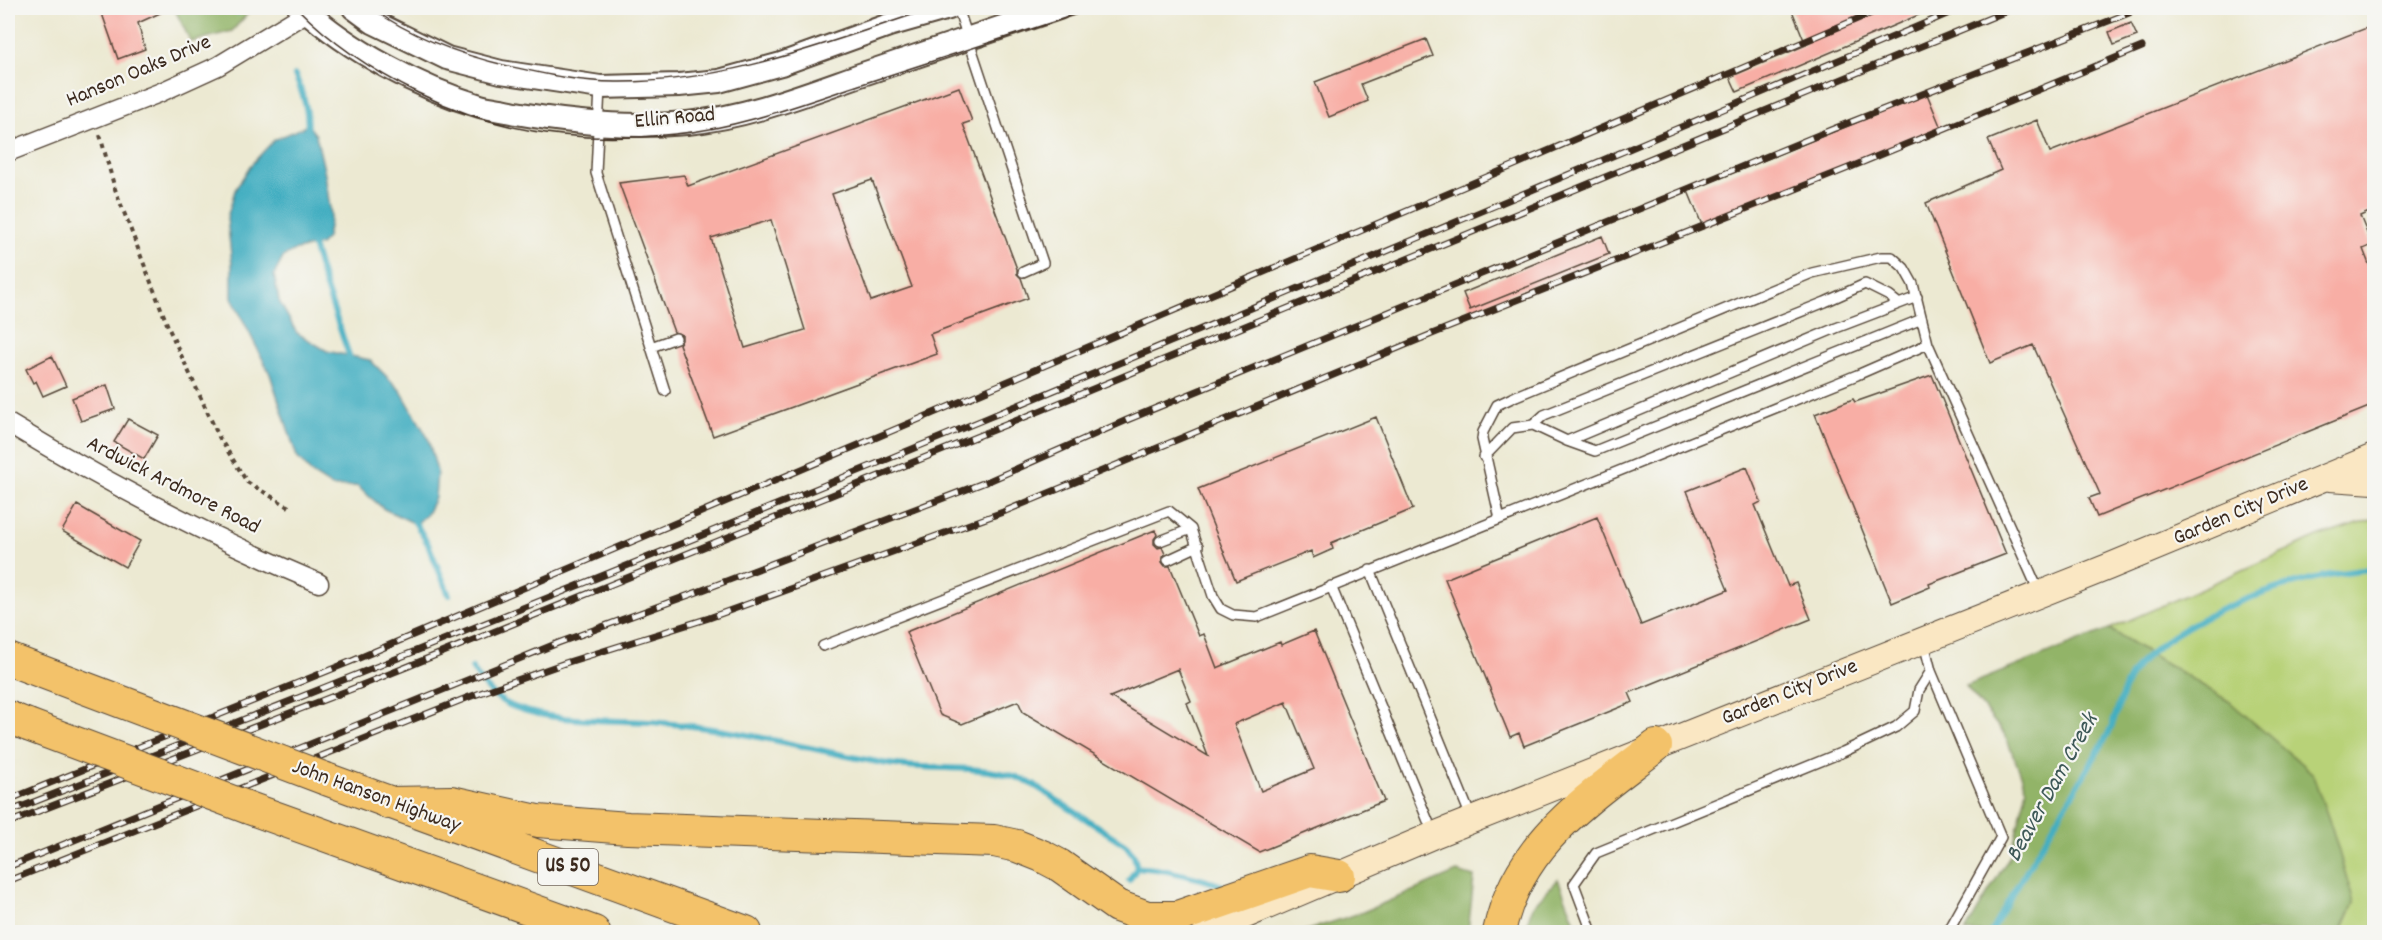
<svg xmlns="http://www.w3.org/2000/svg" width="2382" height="940" viewBox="0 0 2382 940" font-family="Dekko,sans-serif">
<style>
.green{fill:#b8d278;stroke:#7a7e4b;stroke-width:1.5}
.forest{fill:#92b468;stroke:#666f43;stroke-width:1.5}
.water{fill:#42aec1;stroke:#3e6c70;stroke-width:1.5}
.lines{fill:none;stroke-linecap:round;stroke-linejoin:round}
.stream{stroke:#42aec1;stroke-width:6}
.building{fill:#f8aea5;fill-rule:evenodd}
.service-casing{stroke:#564739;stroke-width:12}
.minor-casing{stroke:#564739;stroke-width:21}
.tertiary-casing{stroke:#564739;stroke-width:26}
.secondary-casing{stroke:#564739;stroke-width:28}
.motorway-casing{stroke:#564739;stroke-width:34}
.path{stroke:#564739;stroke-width:4;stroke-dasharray:4.5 4.5;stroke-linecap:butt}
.service{stroke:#fff;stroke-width:9}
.minor{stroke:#fff;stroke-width:18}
.tertiary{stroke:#fff;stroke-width:22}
.secondary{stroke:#fae7c3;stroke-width:26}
.motorway{stroke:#f3c26a;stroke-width:32}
.tram{stroke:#3b2a1e;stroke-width:1.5}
.rail-casing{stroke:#3b2a1e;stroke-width:7}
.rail{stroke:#f6f6f2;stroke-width:4.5;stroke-dasharray:14;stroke-linecap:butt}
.motorway-bridge-casing{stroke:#564739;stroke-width:34;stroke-linecap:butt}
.motorway-bridge{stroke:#f3c26a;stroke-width:32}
.labels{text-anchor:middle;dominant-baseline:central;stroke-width:4.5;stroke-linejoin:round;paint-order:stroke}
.shield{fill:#f6f6f2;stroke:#73675e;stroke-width:1.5}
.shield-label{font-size:21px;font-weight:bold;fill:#3b2a1e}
.street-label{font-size:22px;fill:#3b2a1e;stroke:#f6f6f2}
.water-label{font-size:24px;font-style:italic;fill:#3d5857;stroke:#f6f6f2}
</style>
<rect width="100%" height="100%" fill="#f6f6f2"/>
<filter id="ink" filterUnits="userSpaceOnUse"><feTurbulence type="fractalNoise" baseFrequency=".0167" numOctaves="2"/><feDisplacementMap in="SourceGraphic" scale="12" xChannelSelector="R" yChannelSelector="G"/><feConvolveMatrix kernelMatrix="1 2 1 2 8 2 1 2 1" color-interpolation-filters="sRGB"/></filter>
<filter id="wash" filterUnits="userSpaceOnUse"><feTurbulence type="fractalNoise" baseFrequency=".008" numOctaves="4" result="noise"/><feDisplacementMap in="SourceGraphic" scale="24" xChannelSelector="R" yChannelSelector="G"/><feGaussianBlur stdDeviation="1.35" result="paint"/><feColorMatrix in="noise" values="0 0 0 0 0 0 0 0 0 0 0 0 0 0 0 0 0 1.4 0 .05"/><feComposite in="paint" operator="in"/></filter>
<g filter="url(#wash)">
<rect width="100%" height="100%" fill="#ece9d2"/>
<path class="green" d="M2374,519V932H2341L2354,903L2230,702L2109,629L2320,536Z"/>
<path class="forest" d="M174,8H253L232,31L191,42Z
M2109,629L2230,702L2312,773L2332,828L2354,903L2341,932H1965L2011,854L2027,789L2005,735L1966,686Z
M1457,872L1474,877L1468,932H1302L1363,912Z
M1558,879L1579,932H1524L1533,906Z"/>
<path class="water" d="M308,125L316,135L325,174L331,215L327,238L320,245L296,250L284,256L274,275L279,301L297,333L327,351L370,360L401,391L428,438L437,471L435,498L427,514L416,524L384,509L357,486L332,487L313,475L297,457L270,374L232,298V264L227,218L235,190L250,166L274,140Z"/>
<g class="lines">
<path class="stream" d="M234,8L238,12
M295,75C303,94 310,113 307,133
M311,239L322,276L351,361
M412,517L428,544L449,595
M472,668C482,684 495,700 514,707C562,725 614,718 663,723C737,729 809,749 882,763C925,771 971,764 1013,776C1031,781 1046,793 1061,803C1083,817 1104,831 1126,845L1134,856L1137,868
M1129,880L1137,868C1153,866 1209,880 1225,887
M1991,932C2027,866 2069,802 2107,736C2120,712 2121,682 2141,662C2190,611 2305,573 2374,569"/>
</g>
<g id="blocks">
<path class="building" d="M100,8H171L138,23L145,49L118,59Z
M1791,8H1935L1737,92L1730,77L1806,45Z
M2131,23L2137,36L2114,45L2109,32Z
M2374,25V210L2360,216L2372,245L2363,249L2374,277V405L2097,517L2089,498L2100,494L2033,345L1990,363L1926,203L2001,170L1988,140L2037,120L2050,152Z
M1426,39L1433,56L1361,84L1368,101L1329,117L1315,82Z
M959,87L972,121L963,124L1017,269V274L1021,278L1028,298L930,334L937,354L713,436L679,344L682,340V335L674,332L619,183L684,175L688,186ZM872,180L912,287L871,301L832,194ZM771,220L805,330L745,348L711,238Z
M1927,94L1941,128L1702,225L1688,191Z
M1602,236L1609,254L1470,310L1463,293Z
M52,356L66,386L43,396L36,381L33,383L26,369Z
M1932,375L2006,554L1929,584L1930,587L1892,603L1815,414L1853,399L1855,402Z
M107,385L115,409L81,421L72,398Z
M1376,417L1413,509L1331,543L1333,549L1313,558L1311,551L1236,581L1198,489Z
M128,419L158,435L144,459L114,442Z
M1747,467L1761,502L1755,505L1788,586L1796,583L1811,619L1629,693L1633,702L1524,746L1519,733L1510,737L1445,579L1597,517L1641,625L1728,590L1687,491Z
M77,505L140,541L125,567L62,531Z
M1155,530L1157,535L1154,539V544L1158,548L1162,547L1165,554L1162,557V562L1165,566H1170L1199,636L1204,634L1217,668L1280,642L1281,645L1314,631L1384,801L1259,852L1023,712L1018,701L962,724L940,715L906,632ZM1178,669L1191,701L1187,703L1208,756L1110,697ZM1286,702L1314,769L1261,791L1234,724Z"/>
</g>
</g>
<g filter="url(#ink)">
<use href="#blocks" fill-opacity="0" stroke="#564739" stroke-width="1.5"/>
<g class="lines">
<defs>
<path id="service" d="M958,8L1043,263L1023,272
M600,87L596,173L665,391
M651,347L676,338
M1533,425L1544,415L1825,302L1865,284L1889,296L1898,303
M1567,441L1836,328L1917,297
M1484,457L1512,428L1533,425L1567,441L1595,451L1922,319
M1500,519L1482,439L1483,432L1497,405L1516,396L1812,273L1881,257H1892L1904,268L1913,284L1928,344L2040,594
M1160,541L1191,529
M1168,560L1198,546
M1370,570L1471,817
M1331,586L1433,833
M1924,643L1931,671
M823,646L1169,511L1191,529L1213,596L1221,609L1233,615L1257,617L1857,375L1928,344
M1592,932L1574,884L1596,853L1843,752L1896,727L1915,711L1919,690L1931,671L2001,837L1948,932"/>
<path id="minor" d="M8,152L159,93L218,66L314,8
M8,423C107,483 212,538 319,583"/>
<path id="tertiary" d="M303,8C349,50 419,88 480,106C491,109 504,110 516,113C572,123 630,128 687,123C749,117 808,93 866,73C930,51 995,30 1059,8
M354,8L373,22L447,58L501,72L600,87L679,85L719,81L781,64L889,25L949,8"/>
<path id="secondary" d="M2330,478L2374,481
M1206,932L1434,835L2108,567L2374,457"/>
<path id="motorway" d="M8,717L28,725
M326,779L746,932
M389,803L452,802L538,821L628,828L994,841L1017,846L1042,856L1059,865L1117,906L1147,917H1177L1310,871L1339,876
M249,808L594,932
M1499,932C1518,842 1589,799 1656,746"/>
</defs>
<use href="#service" class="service-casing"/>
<use href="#minor" class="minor-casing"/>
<use href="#tertiary" class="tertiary-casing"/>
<use href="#secondary" class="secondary-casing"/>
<use href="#motorway" class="motorway-casing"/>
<path class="path" d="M100,135L115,189L169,329L219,437L247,482L289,507"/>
<use href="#service" class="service"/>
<use href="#minor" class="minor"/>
<use href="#tertiary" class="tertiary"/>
<use href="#secondary" class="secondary"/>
<use href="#motorway" class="motorway"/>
<path class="tram" d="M297,8C363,75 467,126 562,135C599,139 638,138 675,134C738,128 799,105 859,85C938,59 1017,33 1096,8
M371,8C411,36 461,55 508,66C544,74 579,82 616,82C728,83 828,42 933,8"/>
<defs>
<path id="rail" d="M8,800L352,661L1883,8
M8,812C664,557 1313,284 1961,8
M8,823L362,685L1025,417L2014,8
M8,867L558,643L700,591L991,480L1127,420L1833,129L2129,13
M8,881L469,697L565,663L709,618L1003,512L1432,334L1851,167L2142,47"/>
</defs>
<use href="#rail" class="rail-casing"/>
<use href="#rail" class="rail"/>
<defs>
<path id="motorway-bridge" d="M8,659L326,779
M28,725L249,808"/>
</defs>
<use href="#motorway-bridge" class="motorway-bridge-casing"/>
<use href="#motorway-bridge" class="motorway-bridge"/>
</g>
</g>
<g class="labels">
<rect class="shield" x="538" y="849" width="60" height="36" rx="4.5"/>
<g class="shield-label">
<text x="568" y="867">US 50</text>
</g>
<g class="street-label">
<text transform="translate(139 72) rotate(-23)">Hanson Oaks Drive</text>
<text transform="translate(675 119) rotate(-5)">Ellin Road</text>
<text transform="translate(173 486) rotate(27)">Ardwick Ardmore Road</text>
<text transform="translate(2241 512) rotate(-23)">Garden City Drive</text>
<text transform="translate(1790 693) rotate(-22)">Garden City Drive</text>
<text transform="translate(376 797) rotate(20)">John Hanson Highway</text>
</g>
<g class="water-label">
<text transform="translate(2053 788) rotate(-61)">Beaver Dam Creek</text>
</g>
</g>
<rect width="2382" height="940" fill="none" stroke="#f6f6f2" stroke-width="30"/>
</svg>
